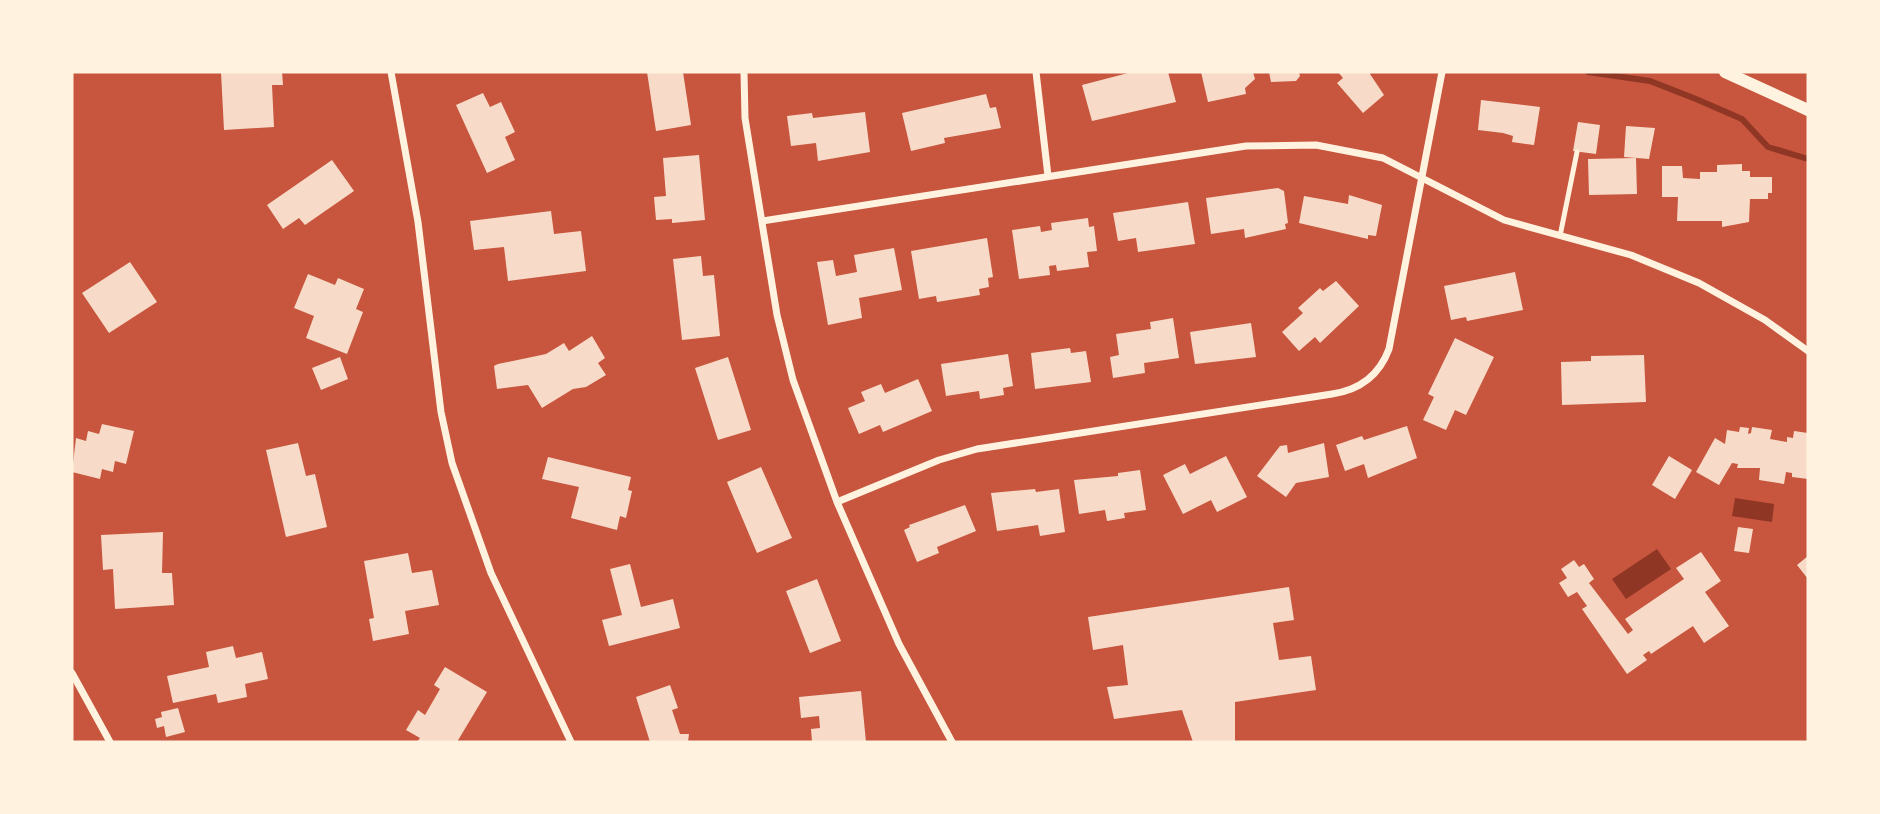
<svg xmlns="http://www.w3.org/2000/svg" width="1880" height="814" viewBox="0 0 1880 814" font-family="'Asap Condensed',sans-serif">
<style>
.water{fill:#8f3625}
.lines{fill:none;stroke-linecap:round;stroke-linejoin:round}
.stream{stroke:#8f3625;stroke-width:6}
.building{fill:#f7dbc8}
.service{stroke:#fff3e0;stroke-width:5}
.minor{stroke:#fff3e0;stroke-width:7}
.tertiary{stroke:#fff3e0;stroke-width:12}
</style>
<rect width="100%" height="100%" fill="#c8553d"/>
<path class="water" d="M1735,498L1774,504L1772,522L1732,516Z
M1657,549L1671,569L1626,599L1612,579Z"/>
<g class="lines">
<path class="stream" d="M1588,72L1650,81L1696,99L1742,119L1768,147L1808,159"/>
</g>
<path class="building" d="M221,72H282L283,85H272L274,127L224,130Z
M647,72H683L691,125L656,131Z
M1132,72H1168L1176,102L1092,121L1082,85Z
M1201,72H1253L1255,79L1245,88L1246,94L1208,102Z
M1269,72H1299L1300,76L1296,81L1271,82Z
M1338,72H1372L1370,74L1384,95L1363,113L1337,83L1343,78Z
M483,93L490,107L501,102L515,132L505,137L515,160L487,173L456,105Z
M986,94L990,108L996,107L1001,128L944,138L945,143L911,151L902,113Z
M1481,100L1540,107L1534,145L1512,142L1513,136L1503,133L1478,130Z
M865,112L870,152L818,161L816,143L791,146L787,116L812,113L813,118Z
M1578,122L1600,125L1596,154L1573,151Z
M1626,126L1655,128L1649,159L1624,157Z
M699,155L705,220L672,223V219L656,220L654,197L666,196L663,158Z
M1636,158L1637,194L1589,195L1588,159Z
M332,160L354,191L305,225L299,218L283,229L267,205Z
M1742,164V171H1750V177H1772V193H1768V199H1750L1749,222L1722,227V221H1677L1678,197H1662V166H1682L1683,178L1700,179V172H1717V165Z
M1278,188L1284,191L1288,223L1285,224L1286,229L1245,238L1244,229L1211,234L1206,198Z
M1349,195L1382,205L1376,236L1368,235V239L1299,223L1304,196L1348,204Z
M1188,202L1195,244L1138,252L1136,238L1118,241L1113,213Z
M551,211L554,234L581,231L586,271L508,281L504,247L474,250L470,221Z
M1088,218L1089,227L1094,226L1097,251L1087,252L1089,267L1057,271L1056,265L1049,266L1050,275L1019,279L1012,230L1040,226L1041,232L1052,230L1051,223Z
M987,238L993,277L988,278L989,287L979,289L980,295L937,302L936,296L919,299L911,251Z
M894,248L902,290L859,298L862,318L828,325L817,262L833,260L836,276L857,272L854,255Z
M701,256L703,276L714,275L720,336L682,340L673,259Z
M130,262L157,302L109,333L82,293Z
M1515,272L1523,310L1467,321L1466,317L1451,320L1444,286Z
M308,274L335,285L338,278L364,289L356,309L363,312L347,354L306,338L314,316L294,308Z
M1336,281L1359,306L1320,343L1315,337L1299,351L1282,332L1303,313L1298,308L1320,288L1323,291Z
M1173,318L1179,358L1144,363L1145,373L1113,378L1110,357L1119,355L1116,334L1151,329L1150,322Z
M1251,323L1256,357L1195,364L1190,332Z
M592,336L605,358L598,363L606,375L586,387L573,389L542,408L528,385L497,389L494,366L498,364L546,354L564,343L569,351Z
M1455,338L1494,357L1466,415L1455,410L1446,430L1423,420L1434,397L1428,394Z
M1070,348L1071,353L1086,351L1091,382L1035,389L1031,353Z
M1008,354L1013,386L1003,388L1004,395L980,399L979,391L946,396L941,364Z
M1644,355L1646,402L1562,405L1561,362L1591,361V356Z
M340,357L348,379L321,390L312,368Z
M728,357L751,430L718,440L695,368Z
M918,379L932,411L883,432L880,425L859,434L848,408L865,401L861,392L881,384L885,393Z
M102,424L134,431L126,464L115,461L113,472L102,469L100,479L72,472L76,438L86,441L88,431L99,434Z
M1407,426L1417,458L1368,478L1364,464L1345,471L1336,445L1362,436L1364,440Z
M1740,427L1749,428L1748,434L1751,433L1752,427L1772,430L1770,439L1787,442V437L1793,438L1794,431L1808,433V479L1792,477V473L1786,472L1784,484L1759,480L1760,468H1737L1738,464L1732,463L1719,485L1696,472L1715,438L1725,444L1727,430L1739,432Z
M298,443L306,476L315,474L327,527L286,537L266,450Z
M1324,443L1329,477L1296,483L1286,497L1257,476L1280,446L1287,445L1288,453Z
M1226,456L1247,497L1217,512L1211,500L1183,514L1163,475L1185,464L1190,474Z
M1669,456L1692,470L1675,499L1652,485Z
M548,457L631,477L628,490L632,491L626,518L620,516L617,530L571,518L579,487L542,479Z
M761,467L792,538L757,553L727,482Z
M1140,470L1146,510L1124,513L1125,518L1107,521L1105,510L1079,514L1074,480L1118,476V473Z
M1035,489L1036,492L1059,489L1065,532L1040,536L1038,525L997,531L991,493Z
M965,505L976,531L937,547L939,553L917,562L904,530L910,527L909,525Z
M1738,527L1753,529L1749,553L1734,551Z
M163,532L162,573H172L174,605L115,609L113,569L103,570L101,535Z
M1701,552L1721,581L1705,592L1729,626L1704,643L1693,626L1651,654L1649,651L1643,655L1647,660L1627,674L1582,609L1587,606L1577,592L1568,597L1559,583L1567,578L1561,569L1574,560L1579,567L1584,564L1594,579L1589,583L1628,634L1633,630L1625,619L1684,579L1676,568Z
M408,553L412,573L432,570L439,605L405,611L409,634L373,641L369,619L374,618L364,561Z
M1808,556V579L1797,565Z
M630,564L641,607L673,599L680,628L609,646L602,620L622,615L610,569Z
M817,579L841,641L810,653L786,591Z
M1289,587L1294,620L1273,623L1279,660L1311,656L1316,690L1235,702V742H1193L1182,710L1114,719L1107,687L1128,685L1123,645L1093,650L1088,617Z
M233,646L236,658L262,652L268,679L245,684L247,697L218,703L216,694L173,703L167,676L209,667L206,652Z
M445,667L487,692L457,742H417L420,738L406,730L418,710L425,715L440,689L434,685Z
M670,685L678,708L672,710L680,734H689L688,742H650L636,697Z
M861,691L866,742H812L811,729L820,728L819,716L801,718L799,697Z
M178,708L185,732L166,737L164,726L157,728L155,719L162,717L161,712Z"/>
<g class="lines">
<path class="service" d="M1560,236L1577,152"/>
<path class="minor" d="M391,72L418,222L441,412L452,463L491,573L571,742
M744,72L745,118L777,315L793,380L837,502L899,644L952,742
M1036,72L1048,176
M762,221L1246,146L1316,145L1383,158L1504,220L1631,255L1699,283L1765,320L1808,351
M837,502L939,460L977,449L1332,394C1359,390 1379,376 1389,349L1442,72
M72,673L110,742"/>
<path class="tertiary" d="M1725,72L1808,110"/>
</g>
<rect width="1880" height="814" fill="none" stroke="#fff3e0" stroke-width="147"/>
</svg>
